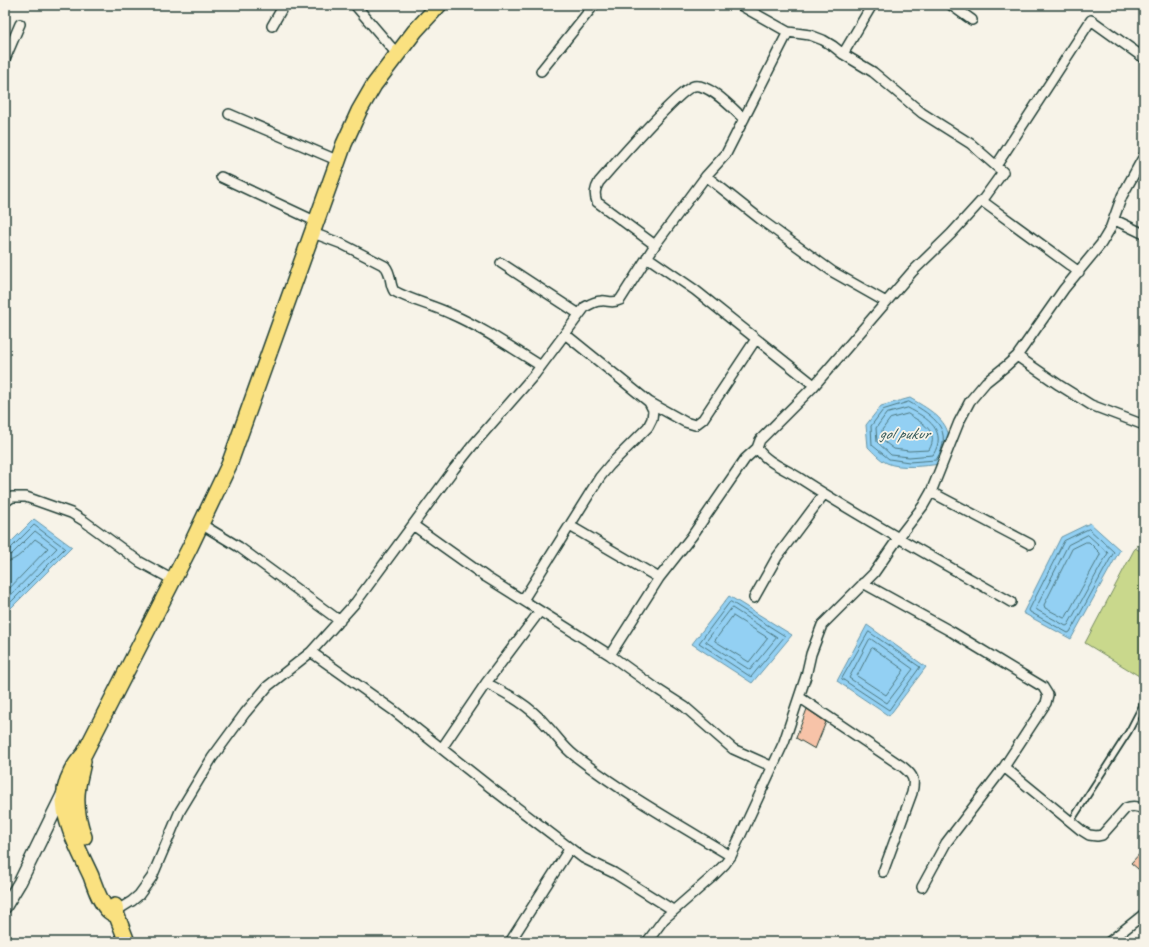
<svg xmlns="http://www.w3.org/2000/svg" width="1149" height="947" viewBox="0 0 1149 947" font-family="Caveat,sans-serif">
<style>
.green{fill:#c9d88c;stroke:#748a60}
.water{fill:#93d0f3;stroke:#6595a7}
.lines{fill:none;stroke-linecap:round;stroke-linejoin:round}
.shore{stroke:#4d7880;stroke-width:1}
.building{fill:#f7c3a8;stroke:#1f3d34}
.service-casing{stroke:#1f3d34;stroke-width:8}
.minor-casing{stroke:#1f3d34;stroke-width:12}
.tertiary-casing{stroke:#1f3d34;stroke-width:15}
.primary-casing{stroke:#1f3d34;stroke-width:18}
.service{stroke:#f7f3e8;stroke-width:4.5}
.minor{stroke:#f7f3e8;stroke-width:9}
.tertiary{stroke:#f7f3e8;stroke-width:12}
.primary{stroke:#fae180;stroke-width:15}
.labels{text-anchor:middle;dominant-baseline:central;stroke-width:3.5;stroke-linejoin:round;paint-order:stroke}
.water-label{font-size:17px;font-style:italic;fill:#365a5a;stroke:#f7f3e8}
</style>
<rect width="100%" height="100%" fill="#f7f3e8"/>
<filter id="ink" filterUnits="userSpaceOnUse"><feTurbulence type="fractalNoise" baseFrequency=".025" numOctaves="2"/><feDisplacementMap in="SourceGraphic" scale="8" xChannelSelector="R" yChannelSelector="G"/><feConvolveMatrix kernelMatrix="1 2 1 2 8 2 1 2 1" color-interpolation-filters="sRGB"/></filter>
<g filter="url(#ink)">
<path class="green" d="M1144,539L1135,548L1144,553V679L1085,643L1134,550Z"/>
<path class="water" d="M910,398C925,407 949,419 949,440C948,447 942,457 940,464C926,466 899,469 887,463C880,460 873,452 868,447L866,425L881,406Z
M34,519L72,547L5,614V548Z
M1090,523L1120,550L1071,639L1023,613L1061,537Z
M729,596L792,635L752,683L692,644Z
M867,625L926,667L889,716L837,681Z"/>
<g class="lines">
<path class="shore" d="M909,402C934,416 955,430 936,460L909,462L889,459L872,445L871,426L883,410Z
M908,408C928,418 948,431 933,455L909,457L891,455L877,442L876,428L886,414Z
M908,414C922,423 940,431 929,450L909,451L894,449L882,440V430L890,419Z
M1089,529L1114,552L1070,632L1068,633L1030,612L1029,610L1064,541Z
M1088,535L1108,553L1068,625L1066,626L1037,610L1036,608L1068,545Z
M1086,542H1089L1100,553V555L1066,617L1064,618L1045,608L1044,605L1072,549Z
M5,551L9,550L34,525L65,548L5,608
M5,556L12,554L35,531L57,548L5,601
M5,562C18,561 26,548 35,539L48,548L5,593
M731,602L785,636L751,677L699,643L729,603Z
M732,608L777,637L750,670L706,642Z
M733,616L768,638L749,662L715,641Z
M869,632L920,667L889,710L842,679Z
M871,639L913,669L887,703L849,678L869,640Z
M873,648L904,670L886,695L857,676L871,649Z"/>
</g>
<path class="building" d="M807,709L826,722L815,749L796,738Z
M1144,849V874L1131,863Z"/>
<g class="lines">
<defs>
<path id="service" d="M1070,823L1129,731L1144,702"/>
<path id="minor" d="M355,5L397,54
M740,5L788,32L810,35L823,40L833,46L843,54L873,72L922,113L971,144L1003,172L982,201L1079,272
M951,5L972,20
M272,26L284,5
M843,54L872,5
M5,59L20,24
M541,71L594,5
M229,114L339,161
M996,166L1091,20L1144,58
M706,176L764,222L833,272L886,302
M221,177L317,222
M982,200L951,234L912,272L813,387L760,440L757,448C767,463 786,469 801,479C869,523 941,562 1011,602
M1115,220L1144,234
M313,233L342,244L385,266C392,274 389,283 394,291C412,301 433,305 451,314C483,328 512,348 541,366
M655,245L597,202C594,194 595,189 599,182C612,167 681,88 694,86C709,83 733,109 744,119
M647,257L695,290L814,385
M501,263L579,314
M1017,356L1059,385L1091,405L1144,425
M649,402L685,422L695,425L703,419L756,339
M931,492L1030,544
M5,502L12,497H26L71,513L84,521L140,562L173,580
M201,524L239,547L340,621
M413,525L486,577L610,655L657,689L685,707L733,749L773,767
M570,526L659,578L692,536L745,459L757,448
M863,583L952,632L1043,687L1048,695L1046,703L1004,767L1081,830L1089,835L1097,836L1102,835L1126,808C1133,805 1138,806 1144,810
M754,598L777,557L824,494
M523,600L600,477L610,465L648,427L652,419L653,410L649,402L565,334
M311,652L393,710L490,787L583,858L614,873L673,910
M610,655L659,578
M486,683C508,694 530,706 546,725C556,735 563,747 575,756C624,794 678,824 731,856
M799,697L903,767C914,776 915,780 912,793L883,872
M442,748L486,683L540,611
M922,887L946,843L1004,767
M116,911L132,901L139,895L152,877L180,811L212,758L245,713L268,686L311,652L356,602L454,469L473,445L535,374L585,307C590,304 595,301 601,301C608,300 612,304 620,300L655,245L706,176L726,154L788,32
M510,942L570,848
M647,942L664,919L712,877L725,864L731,856L784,742L806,676L811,654L822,625L874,573L899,537L923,506L931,492L959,422L970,401L986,382L1006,366L1017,356L1064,289L1101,244L1110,229L1122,196L1144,156
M1109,942L1144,914"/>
<path id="tertiary" d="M5,907L20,882L64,792"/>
<path id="primary" d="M83,761C82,769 79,778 78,786C75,804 78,821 84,837
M115,906L117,916L127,942
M117,916C114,914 109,912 107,909C99,900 95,887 91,876C81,854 63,822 64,798C65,781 73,766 84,754L190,547L229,465L344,144L359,111L374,85L415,31L439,5"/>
</defs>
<use href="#service" class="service-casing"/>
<use href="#minor" class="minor-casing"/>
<use href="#tertiary" class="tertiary-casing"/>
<use href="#primary" class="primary-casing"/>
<use href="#service" class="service"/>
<use href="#minor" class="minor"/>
<use href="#tertiary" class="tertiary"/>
<use href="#primary" class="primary"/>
</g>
</g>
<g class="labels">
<g class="water-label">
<text x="904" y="433">gol pukur</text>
</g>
</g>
<rect width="1149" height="947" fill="none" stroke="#f7f3e8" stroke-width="20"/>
<rect x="10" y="10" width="1129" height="927" fill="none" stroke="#1f3d34" stroke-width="1.5" filter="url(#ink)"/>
</svg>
